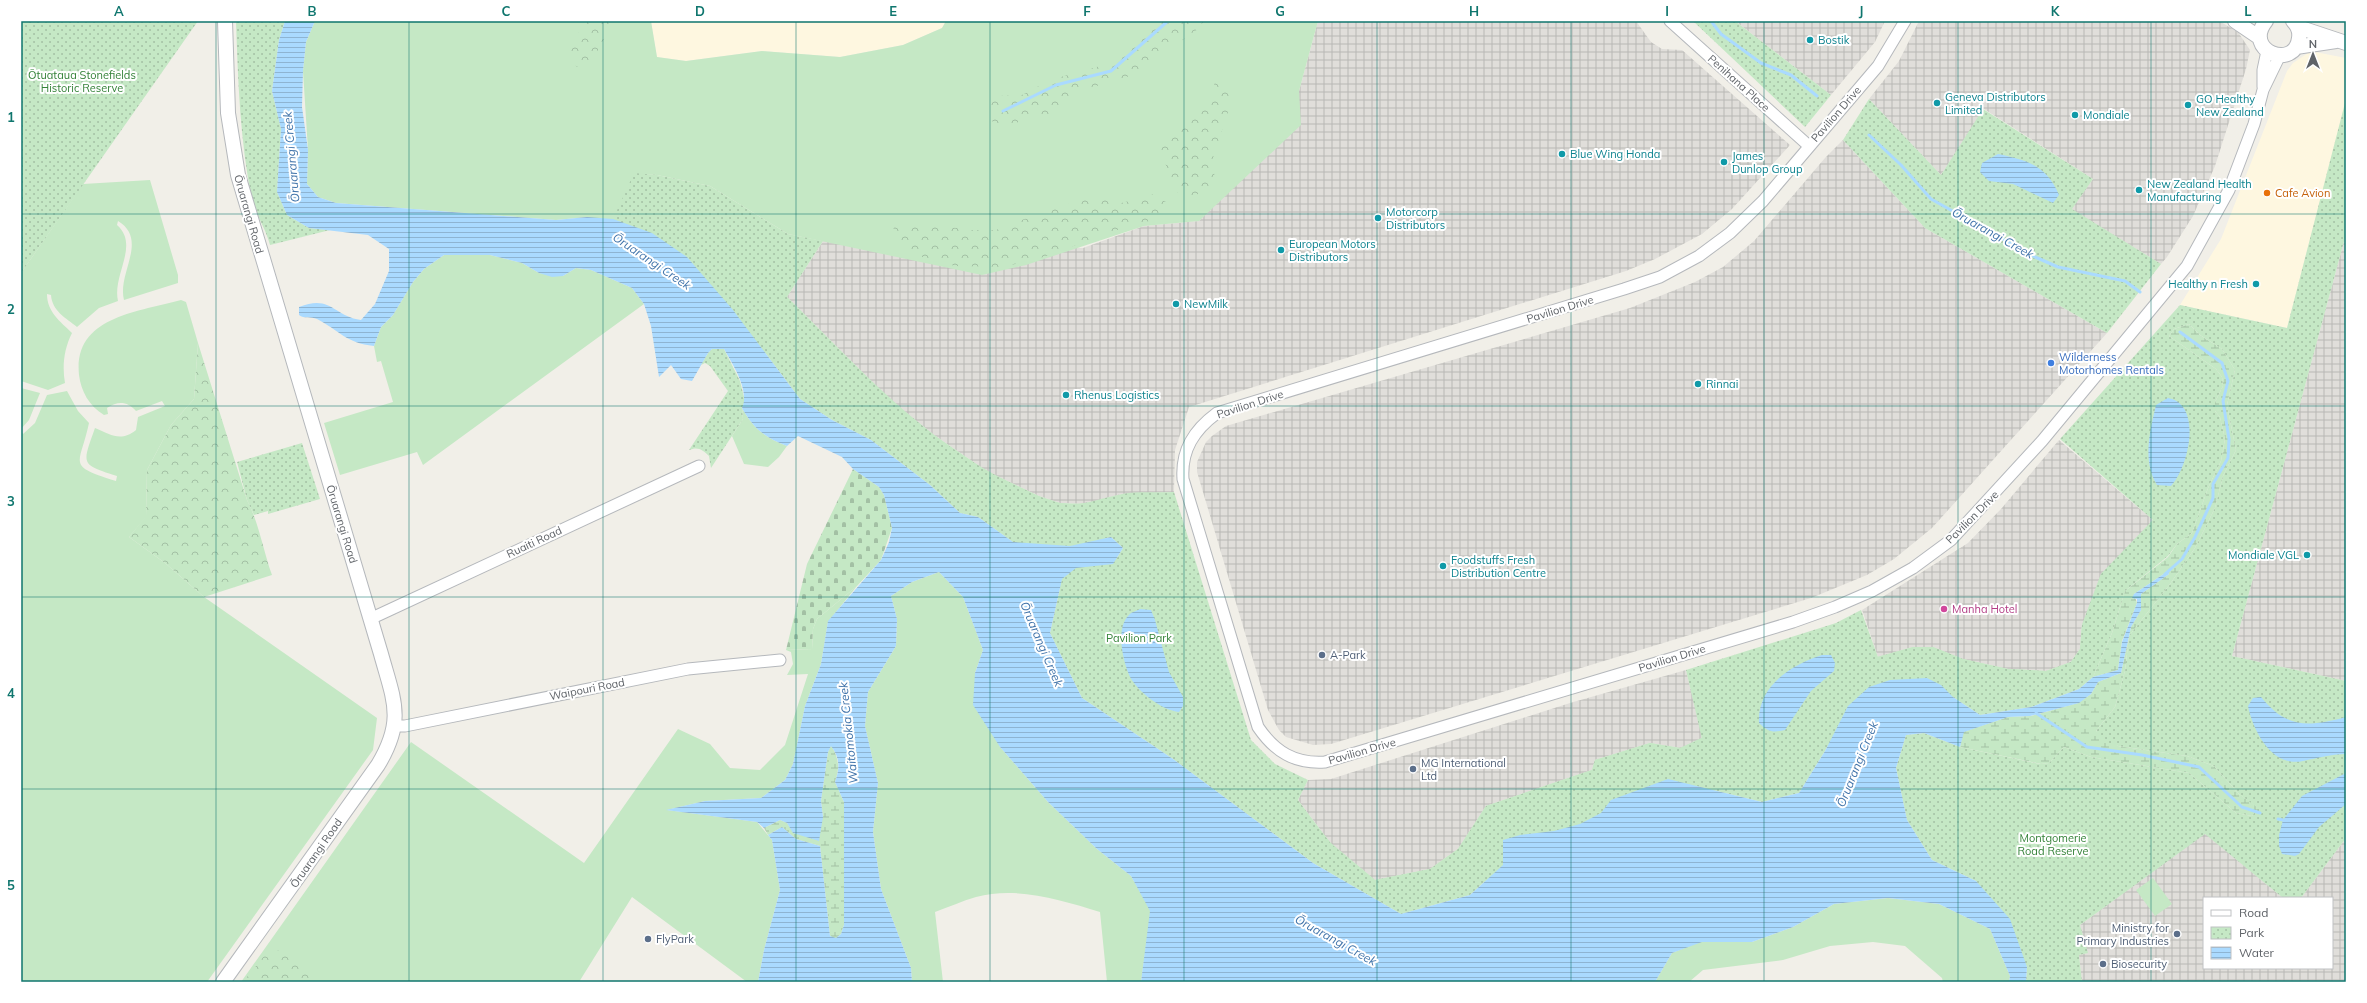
<svg xmlns="http://www.w3.org/2000/svg" width="2367" height="1003" viewBox="0 0 2367 1003" font-family="Mulish,sans-serif">
<style>
.commercial{fill:#fef7e0}
.industrial{fill:url(#industrial-grid)}
.grass{fill:#c5e8c5}
.forest{fill:url(#forest-crowns)}
.wetland{fill:url(#wetland-marsh)}
.cemetery{fill:url(#cemetery-stones)}
.park{fill:url(#park-dots)}
.water{fill:url(#water-rules)}
.lines{fill:none;stroke-linecap:round;stroke-linejoin:round}
.stream{stroke:#aadaff;stroke-width:3}
.minor-casing{stroke:#b5b8bc;stroke-width:13}
.tertiary-casing{stroke:#b5b8bc;stroke-width:16}
.minor{stroke:#fff;stroke-width:11}
.tertiary{stroke:#fff;stroke-width:14}
.grid{fill:none;stroke:#0f766e;stroke-width:1;stroke-opacity:0.55}
.culture-dot{fill:#0f9aa8;stroke:#fff;stroke-width:1.5}
.food-dot{fill:#e8710a;stroke:#fff;stroke-width:1.5}
.shop-dot{fill:#3f7fe0;stroke:#fff;stroke-width:1.5}
.hotel-dot{fill:#d1479c;stroke:#fff;stroke-width:1.5}
.service-dot{fill:#5c6f8a;stroke:#fff;stroke-width:1.5}
.labels{text-anchor:middle;dominant-baseline:central;stroke-width:4;stroke-linejoin:round;paint-order:stroke}
.culture-label{font-size:11px;fill:#0d838f;stroke:#fff;text-anchor:start}
.park-label{font-size:11px;fill:#348238;stroke:#fff}
.street-label{font-size:11px;fill:#5f6368;stroke:#fff}
.food-label{font-size:11px;fill:#c56008;stroke:#fff;text-anchor:start}
.shop-label{font-size:11px;fill:#366cbe;stroke:#fff;text-anchor:start}
.hotel-label{font-size:11px;fill:#b23c85;stroke:#fff;text-anchor:start}
.service-label{font-size:11px;fill:#4e5e75;stroke:#fff;text-anchor:start}
.water-label{font-size:12px;font-style:italic;fill:#4174aa;stroke:#fff}
.neatline{fill:none;stroke:#0f766e;stroke-width:1.5}
.grid-label{font-size:13px;text-anchor:middle;font-weight:bold;fill:#0f766e}
</style>
<defs>
<pattern id="industrial-grid" width="8" height="8" patternUnits="userSpaceOnUse"><rect width="8" height="8" fill="#e0deda"/><path d="M0 4h8M4 0v8" fill="none" stroke="#b9b8b5"/></pattern>
<pattern id="forest-crowns" width="20" height="18" patternUnits="userSpaceOnUse"><rect width="20" height="18" fill="#c5e8c5"/><path d="M2 6a3 3 0 1 1 6 0M12 15a3 3 0 1 1 6 0" fill="none" stroke="#a3c0a4"/></pattern>
<pattern id="wetland-marsh" width="20" height="14" patternUnits="userSpaceOnUse"><rect width="20" height="14" fill="#c5e8c5"/><path d="M1 5h8M5 5V1M11 12h8M15 12V8" fill="none" stroke="#a3c0a4"/></pattern>
<pattern id="cemetery-stones" width="16" height="16" patternUnits="userSpaceOnUse"><rect width="16" height="16" fill="#c5e8c5"/><path d="M2 7V4a2 2 0 0 1 4 0v3zM10 15v-3a2 2 0 0 1 4 0v3z" fill="#a3c0a4"/></pattern>
<pattern id="park-dots" width="8" height="8" patternUnits="userSpaceOnUse"><rect width="8" height="8" fill="#c5e8c5"/><path d="M2 2h.1M6 6h.1" fill="none" stroke="#a3c0a4" stroke-width="1.8" stroke-linecap="round"/></pattern>
<pattern id="water-rules" width="6" height="5" patternUnits="userSpaceOnUse"><rect width="6" height="5" fill="#aadaff"/><path d="M0 2.5h6" fill="none" stroke="#8eb4d2"/></pattern>
</defs>
<rect width="100%" height="100%" fill="#f1efe8"/>
<path class="commercial" d="M651,21H946L942,28L903,45L840,57L762,51L686,61L657,57Z
M2315,52L2346,58V101L2287,328L2180,305L2221,239L2287,71L2293,63L2308,53Z"/>
<path class="industrial" d="M1318,21H1636L1651,42L1662,49L1682,50L1790,145L1732,209L1702,234L1655,259L1626,271L1189,407L1175,450L1174,492L1123,494L1084,504L1060,503L1039,496L988,472L934,435L888,398L787,297L823,241L1083,248L1144,226L1199,221L1299,106V91Z
M1735,21H1885L1875,42L1831,95Z
M1919,21H2219L2238,32L2250,50L2246,69L2215,166L2193,216L2167,257L2161,264L2071,209L2093,179L1984,109L1941,175L1869,99L1899,61Z
M1843,140L1925,228L2107,333L1932,528L1894,559L1867,575L1811,598L1331,744L1313,745L1286,737L1279,730L1268,710L1197,472V462L1206,442L1212,436L1226,426L1630,308L1695,282L1723,267L1754,241L1825,158Z
M2346,234V681L2232,656Z
M2059,440L2153,520L2082,625L2080,649L2071,662L2046,671L2008,669L1963,659L1933,647H1913L1878,657L1862,610L1968,543L2001,509Z
M1686,670L1703,739L1681,748L1650,743L1595,760L1592,770L1486,806L1458,849L1430,869L1375,880L1331,844L1298,800L1308,780L1331,779L1570,703Z
M2205,833L2283,898H2204V968H2332V898H2301L2346,838V982H2082L2079,955L2087,953L2080,925Z"/>
<path class="grass" d="M315,21H651L657,57L686,61L762,51L840,57L903,45L942,28L946,21H1318L1299,91L1301,125L1199,221L1144,226L1026,265L982,275L788,234L710,186L657,175L637,174L787,297L888,398L934,435L988,472L1039,496L1060,503L1084,504L1182,662L1331,843L1375,880L1430,869L1458,849L1486,806L1592,770L1595,760L1650,743L1680,748L1866,660L1913,647H1933L1963,659L2008,669L2046,671L2071,662L2080,649L2082,625L2101,574L2153,520L2216,369L2125,591L2093,677L1953,697L1401,914L1013,542L587,217L556,220L336,203L318,197L307,184L308,150L303,71L306,42Z
M150,180L178,275V283L124,300C117,273 149,240 118,221L117,225C140,245 112,275 118,301L99,308L77,327C66,318 52,311 51,295L47,294C47,312 60,321 72,333C64,349 62,366 65,383L48,390L21,381V273L83,184Z
M444,255H490L522,263L539,273L563,276L576,268L591,270L632,288L644,304L423,465L417,452L340,475L324,423L393,402L381,361L377,362L374,346L381,327L393,315L413,282L424,269Z
M181,300L186,302L198,343L194,399L171,425L147,470L146,517L129,537L165,563L204,597L377,718L373,750L207,982H21V430L23,434L35,423L47,395L67,391L78,411L89,423C80,466 65,465 116,481L117,476C80,464 82,465 95,428C111,435 121,442 136,430L138,417L165,406L162,401L136,411C127,401 118,401 107,408L108,414L104,415C89,406 81,391 79,375C73,316 139,312 181,300Z
M21,388L40,393L29,420L21,429Z
M742,408C753,428 765,438 787,446L779,457L768,467L744,464L732,436L743,419Z
M939,572L963,597L983,650L975,673L1000,747L1048,802L1097,849L1131,876L1151,911L1141,982H1107L1100,912C1061,900 1017,886 976,897C962,901 949,907 935,912L943,982H912L911,968L881,889L873,832L878,783L865,726L868,692L896,646L897,619L891,596L912,582Z
M857,586L828,622L821,664L805,706L793,764L785,780L761,798L705,801L667,810L757,822L772,840L780,890L764,950L758,982H747L632,897L579,982H241L411,742L584,863L678,729L710,744L730,768L760,770L785,745L808,674L787,675L793,664L791,652L786,650L812,649L813,629L817,619Z
M2153,878L2172,904L2155,916L2136,890Z
M1888,898L1939,904L1990,929L2010,976L2009,982H1943L1942,978L1905,946L1873,942L1830,946L1783,960L1703,970L1689,982H1655L1672,953L1702,941L1752,942L1793,927L1834,904Z"/>
<path class="forest" d="M588,21H613L593,60L577,67L564,51Z
M1158,21H1204L1198,29L1134,74L1115,82L1087,88L1057,113L1041,119H1024L1011,126L996,124L992,121L989,114L991,101L996,96L1022,95L1050,80L1107,64L1143,36Z
M1218,79L1228,83L1230,99L1228,112L1212,161L1215,178L1211,187L1192,197L1184,193H1178L1169,182L1166,165L1160,158V149L1166,136L1188,120L1191,112L1210,96L1215,82Z
M1154,194L1166,202L1164,218L1131,225L1035,260L1001,267L955,266L908,253L891,224L913,222L972,230H996L1048,210L1099,195L1118,204Z
M198,343L247,500C259,523 263,550 272,575L204,597L165,563L129,537L146,516L147,470L171,425L194,399Z
M282,949L320,982H243L264,956Z"/>
<path class="wetland" d="M2189,324L2200,335L2222,349L2235,370L2227,405L2236,450L2223,476L2215,508L2195,548L2170,584L2129,636L2125,671L2115,707L2096,731L2118,746L2187,756L2214,766L2239,794L2259,808L2252,816L2236,813L2189,773L2091,757L2064,747L2049,763L2041,764L1960,747L1963,732L2008,717L2031,716L2078,703L2091,694L2098,682L2121,673L2131,627L2141,610V594L2169,574L2168,571L2134,594L2137,603L2122,641L2118,670L2093,677L2112,633L2125,591L2168,557L2177,544L2192,533L2208,488L2221,461L2225,439L2220,417L2215,411V402L2223,386L2222,377L2216,369L2169,336L2174,329Z
M831,745C839,759 840,767 835,782L844,802V925L841,934L835,939L830,936L820,846L796,839L782,827L768,835L764,828L780,820L787,823L794,833L823,817L821,801L828,752Z"/>
<path class="cemetery" d="M853,469L879,487L884,495L892,528L881,560L857,586L817,619L813,629L812,649L786,650L807,564Z"/>
<path class="park" d="M21,21H198L21,273Z
M236,21H285L279,40L272,91L281,129L277,192L287,215L309,228L330,230L270,245C266,229 256,215 252,200C240,141 238,81 236,21Z
M1693,21H1735L1831,95L1805,127Z
M1869,99L1941,175L1983,109L2093,179L2072,209L2161,264L2107,333L1925,228L1843,140Z
M2346,99V234L2232,656L2346,681V838L2301,898H2283L2205,834L2080,925L2088,953L2079,955L2082,982H2026L2027,967L1976,881L1932,860L1907,820L1896,768L1906,735L1924,733L1960,747L2040,764L2049,763L2064,747L2091,757L2189,773L2236,813L2252,816L2258,808L2239,794L2214,766L2187,756L2118,746L2105,742L2096,731L2115,707L2125,671L2129,636L2170,584L2195,548L2215,508L2223,476L2236,450L2227,405L2235,370L2222,349L2200,335L2189,324L2174,329L2169,336L2216,369L2222,377L2223,386L2215,402V411L2220,417L2225,439L2221,461L2208,488L2192,533L2177,544L2168,556L2125,591L2112,633L2093,677L2079,689L2031,707L1980,715L1953,697L1941,685L1907,679L1890,680L1869,687L1848,706L1825,751L1799,793L1762,802L1668,779L1611,800L1601,813L1580,824L1554,831L1520,835L1503,865L1470,895L1401,914L1313,863L1173,759L1082,698L1050,633L1062,579L1075,568L1113,564L1123,548L1111,537L1070,546L1013,542L978,517L960,513L930,485L871,440L832,420L800,399L733,310L687,257L613,219L634,173L657,175L710,186L788,234L823,241L787,297C857,366 924,442 1015,485C1029,491 1044,500 1060,503C1082,507 1101,498 1122,494C1138,491 1157,493 1174,492L1251,740L1275,764L1308,780L1298,800L1331,844L1375,880L1430,869L1458,849L1486,806L1592,770L1595,760L1650,743L1680,748L1702,739L1686,670L1836,623L1861,610L1878,657L1913,647H1933L1963,659L2008,669L2046,671L2071,662L2080,649L2082,625L2101,574L2153,520L2060,439L2180,305L2287,328Z
M712,349H724L740,381L745,401L742,408L743,419L711,468L709,456C703,450 698,446 689,450L728,391L710,366L705,363L701,365L708,353Z
M302,443L320,499L268,514V511L254,515L247,500L237,462Z"/>
<path class="water" d="M285,21H315L306,42L303,71L302,107L308,150L307,184L318,197L336,203L556,220L587,217L613,219L652,233L687,257L733,310L800,399L832,420L871,440L930,485L960,513L978,517L1013,542L1070,546L1111,537L1123,548L1113,564L1076,568L1062,579L1050,633L1082,698L1173,759L1313,863L1401,914L1470,895L1503,865V840L1520,835L1554,831L1580,824L1601,813L1611,800L1668,779L1762,802L1799,793L1825,751L1848,706L1869,687L1890,680L1927,678L1941,685L1953,697L1980,715L2031,707L2079,689L2093,677L2118,670L2122,642L2137,603V599L2132,598L2134,594L2168,571L2169,574L2141,594V610L2131,627L2121,673L2098,682L2091,694L2079,703L2030,716L2008,717L1964,732L1960,747L1924,733L1906,735L1896,768L1907,820L1932,860L1976,881L2010,919L2027,967L2026,982H2009L2010,976L1990,929L1939,904L1888,898L1834,904L1793,927L1752,942H1702L1672,953L1655,982H1141L1150,911L1131,876L1097,849L1048,802L1000,747L973,705L975,673L983,650L963,597L939,572L912,582L891,596L897,619L896,646L868,692L865,726L878,783L873,832L881,889L911,968L912,982H758L764,950L780,890L772,840L768,835L782,827L796,839L820,846L830,936L836,938L841,934L844,925V802L835,782C840,768 840,758 831,746L828,752L821,801L823,817L819,841L793,833L787,823L780,820L764,828L757,822L666,810L705,801L761,798L785,780L793,764L805,706L821,664L828,621L881,560L889,542L892,528L884,495L879,487L853,469L842,457L798,436L787,446C765,438 753,428 742,408C750,391 733,365 724,349H712L708,353L692,381L681,379L671,365L659,377L651,326L644,304L632,288L591,270L576,268L563,276L552,277L539,273L522,263L490,255H444L424,269L413,282L393,315L381,327L374,346C346,343 340,331 317,319C311,316 304,319 299,315V307C331,294 333,316 361,320L375,304L389,271V249L368,235L309,228L287,215L277,192L281,129L272,91L279,40Z
M1998,154C2026,160 2047,165 2059,195L2053,203L2013,184L1989,181L1980,172L1982,163Z
M2168,398C2203,404 2189,467 2171,486L2157,485C2142,461 2150,431 2156,405Z
M1140,609L1151,610L1155,620L1169,672L1183,697V706L1179,712C1162,710 1139,693 1130,677C1123,662 1115,628 1129,615C1131,612 1137,611 1140,609Z
M1822,655H1831L1835,663L1834,671L1811,691L1785,730C1773,733 1768,732 1759,723C1757,686 1791,665 1822,655Z
M2261,697C2287,729 2308,727 2346,717V754C2331,754 2318,758 2303,761C2272,768 2253,731 2248,706L2253,698Z
M2346,773V804L2319,827L2299,854L2295,856L2282,854L2279,846V835L2283,820L2302,796Z"/>
<g class="lines">
<path class="stream" d="M1711,21L1721,34L1761,63L1791,75L1817,96
M1003,111L1056,85L1111,71L1168,21
M1869,135L1901,165L1931,199L2035,257L2058,267L2125,281L2140,292
M2165,574L2182,559L2195,537L2213,498V484L2228,458L2229,439L2223,401L2228,381L2222,363L2180,332
M2036,713L2087,747L2142,755L2199,767L2242,807L2260,813
M2278,819L2283,820"/>
<defs>
<path id="minor" d="M1670,21L1809,146
M1905,21L1878,66L1763,201L1730,233L1699,256L1660,277L1624,289L1217,413C1194,430 1181,450 1183,479L1258,727C1275,752 1295,764 1325,762L1793,622L1835,607L1872,591L1913,568L1951,540L2042,441L2187,266L2229,190L2254,124L2263,90L2280,55
M2263,87V70L2267,51
M370,619L699,466
M395,726H405L688,669L780,660"/>
<path id="tertiary" d="M2235,21L2260,38
M2266,21C2242,51 2295,71 2299,38C2300,32 2298,26 2293,21
M2298,27L2346,43
M2296,47L2336,41
M223,982L378,765C405,720 394,701 381,654L238,175L228,113L225,21"/>
</defs>
<use href="#minor" class="minor-casing"/>
<use href="#tertiary" class="tertiary-casing"/>
<use href="#minor" class="minor"/>
<use href="#tertiary" class="tertiary"/>
</g>
<path class="grid" d="M216,21V982M409,21V982M603,21V982M796,21V982M990,21V982M1184,21V982M1377,21V982M1571,21V982M1764,21V982M1958,21V982M2151,21V982M21,214H2346M21,406H2346M21,597H2346M21,789H2346"/>
<g class="culture-dot">
<circle cx="1810" cy="40" r="4"/>
<circle cx="1937" cy="103" r="4"/>
<circle cx="2188" cy="105" r="4"/>
<circle cx="2075" cy="115" r="4"/>
<circle cx="1562" cy="154" r="4"/>
<circle cx="1724" cy="162" r="4"/>
<circle cx="2139" cy="190" r="4"/>
<circle cx="1378" cy="218" r="4"/>
<circle cx="1281" cy="250" r="4"/>
<circle cx="2256" cy="284" r="4"/>
<circle cx="1176" cy="304" r="4"/>
<circle cx="1698" cy="384" r="4"/>
<circle cx="1066" cy="395" r="4"/>
<circle cx="2307" cy="555" r="4"/>
<circle cx="1443" cy="566" r="4"/>
</g>
<circle class="food-dot" cx="2267" cy="193" r="4"/>
<circle class="shop-dot" cx="2051" cy="363" r="4"/>
<circle class="hotel-dot" cx="1944" cy="609" r="4"/>
<g class="service-dot">
<circle cx="1322" cy="655" r="4"/>
<circle cx="1413" cy="769" r="4"/>
<circle cx="2177" cy="934" r="4"/>
<circle cx="648" cy="939" r="4"/>
<circle cx="2103" cy="964" r="4"/>
</g>
<g class="labels">
<g class="culture-label">
<text x="1818" y="40">Bostik</text>
<text x="1945" y="97">Geneva Distributors<tspan x="1945" dy="13">Limited</tspan></text>
<text x="2196" y="99">GO Healthy<tspan x="2196" dy="13">New Zealand</tspan></text>
<text x="2083" y="115">Mondiale</text>
<text x="1570" y="154">Blue Wing Honda</text>
<text x="1732" y="156">James<tspan x="1732" dy="13">Dunlop Group</tspan></text>
<text x="2147" y="184">New Zealand Health<tspan x="2147" dy="13">Manufacturing</tspan></text>
<text x="1386" y="212">Motorcorp<tspan x="1386" dy="13">Distributors</tspan></text>
<text x="1289" y="244">European Motors<tspan x="1289" dy="13">Distributors</tspan></text>
<text x="2248" y="284" text-anchor="end">Healthy n Fresh</text>
<text x="1184" y="304">NewMilk</text>
<text x="1706" y="384">Rinnai</text>
<text x="1074" y="395">Rhenus Logistics</text>
<text x="2299" y="555" text-anchor="end">Mondiale VGL</text>
<text x="1451" y="560">Foodstuffs Fresh<tspan x="1451" dy="13">Distribution Centre</tspan></text>
</g>
<g class="park-label">
<text x="82" y="75">Ōtuataua Stonefields<tspan x="82" dy="13">Historic Reserve</tspan></text>
<text x="1139" y="638">Pavilion Park</text>
<text x="2053" y="838">Montgomerie<tspan x="2053" dy="13">Road Reserve</tspan></text>
</g>
<g class="street-label">
<text transform="translate(1739 83) rotate(42)">Penihana Place</text>
<text transform="translate(1836 114) rotate(-49)">Pavilion Drive</text>
<text transform="translate(249 214) rotate(74)">Ōruarangi Road</text>
<text transform="translate(1560 309) rotate(-17)">Pavilion Drive</text>
<text transform="translate(1250 404) rotate(-18)">Pavilion Drive</text>
<text transform="translate(1972 517) rotate(-45)">Pavilion Drive</text>
<text transform="translate(342 524) rotate(73)">Ōruarangi Road</text>
<text transform="translate(534 542) rotate(-25)">Ruaiti Road</text>
<text transform="translate(1672 658) rotate(-17)">Pavilion Drive</text>
<text transform="translate(587 689) rotate(-11)">Waipouri Road</text>
<text transform="translate(1362 751) rotate(-16)">Pavilion Drive</text>
<text transform="translate(316 853) rotate(-55)">Ōruarangi Road</text>
</g>
<g class="food-label">
<text x="2275" y="193">Cafe Avion</text>
</g>
<g class="shop-label">
<text x="2059" y="357">Wilderness<tspan x="2059" dy="13">Motorhomes Rentals</tspan></text>
</g>
<g class="hotel-label">
<text x="1952" y="609">Manha Hotel</text>
</g>
<g class="service-label">
<text x="1330" y="655">A-Park</text>
<text x="1421" y="763">MG International<tspan x="1421" dy="13">Ltd</tspan></text>
<text x="2169" y="928" text-anchor="end">Ministry for<tspan x="2169" dy="13">Primary Industries</tspan></text>
<text x="656" y="939">FlyPark</text>
<text x="2111" y="964">Biosecurity</text>
</g>
<g class="water-label">
<text transform="translate(291 157) rotate(-95)">Ōruarangi Creek</text>
<text transform="translate(1993 233) rotate(29)">Ōruarangi Creek</text>
<text transform="translate(652 261) rotate(34)">Ōruarangi Creek</text>
<text transform="translate(1042 644) rotate(67)">Ōruarangi Creek</text>
<text transform="translate(848 733) rotate(-96)">Waitomokia Creek</text>
<text transform="translate(1857 764) rotate(-68)">Ōruarangi Creek</text>
<text transform="translate(1336 940) rotate(29)">Ōruarangi Creek</text>
</g>
</g>
<rect width="2367" height="1003" fill="none" stroke="#ffffff" stroke-width="44"/>
<rect x="2203" y="897" width="130" height="72" fill="#ffffff" stroke="#bfc1c3"/>
<rect x="2211" y="910" width="20" height="6" fill="#ffffff" stroke="#bfc1c3"/>
<text x="2239" y="917" font-size="12" fill="#5f6368">Road</text>
<rect x="2211" y="927" width="20" height="12" fill="url(#park-dots)" stroke="#bfc1c3"/>
<text x="2239" y="937" font-size="12" fill="#5f6368">Park</text>
<rect x="2211" y="947" width="20" height="12" fill="url(#water-rules)" stroke="#bfc1c3"/>
<text x="2239" y="957" font-size="12" fill="#5f6368">Water</text>
<g transform="translate(2313 54)" stroke="#ffffff" stroke-width="3" paint-order="stroke">
<path d="M0-3L7 15L0 10L-7 15Z" fill="#5f6368"/>
<text y="-6" font-size="11" font-weight="bold" text-anchor="middle" fill="#5f6368">N</text>
</g>
<rect x="22" y="22" width="2323" height="959" class="neatline"/>
<g class="grid-label">
<text x="119" y="16">A</text>
<text x="312" y="16">B</text>
<text x="506" y="16">C</text>
<text x="700" y="16">D</text>
<text x="893" y="16">E</text>
<text x="1087" y="16">F</text>
<text x="1280" y="16">G</text>
<text x="1474" y="16">H</text>
<text x="1667" y="16">I</text>
<text x="1861" y="16">J</text>
<text x="2055" y="16">K</text>
<text x="2248" y="16">L</text>
<text x="11" y="122">1</text>
<text x="11" y="314">2</text>
<text x="11" y="506">3</text>
<text x="11" y="698">4</text>
<text x="11" y="890">5</text>
</g>
</svg>
